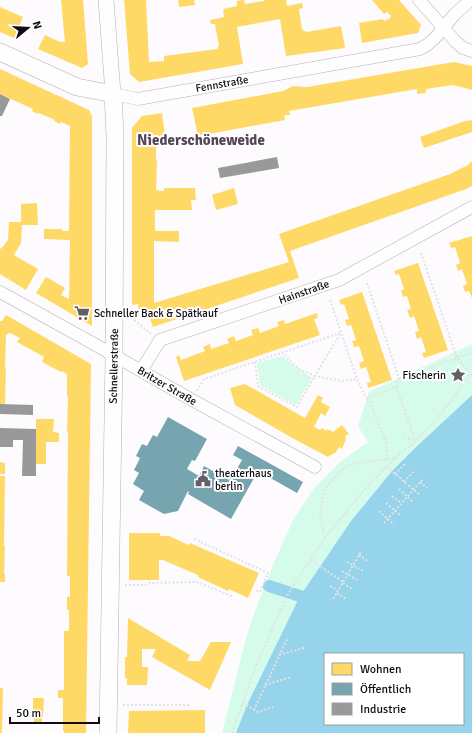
<svg xmlns="http://www.w3.org/2000/svg" width="472" height="733" viewBox="0 0 472 733" font-family="Signika,sans-serif">
<style>
.green{fill:#d5fbea}
.water{fill:#95d4ea;fill-rule:evenodd}
.homes{fill:#ffd966}
.public{fill:#76a5af}
.industry{fill:#999}
.lines{fill:none;stroke-linecap:round;stroke-linejoin:round}
.canal{stroke:#95d4ea;stroke-width:12}
.minor-casing{stroke:#b4b0b5;stroke-width:13}
.tertiary-casing{stroke:#b4b0b5;stroke-width:16}
.secondary-casing{stroke:#b4b0b5;stroke-width:18}
.path{stroke:#e3e2e3;stroke-width:2;stroke-dasharray:2 2;stroke-linecap:butt}
.minor{stroke:#fffeff;stroke-width:12}
.tertiary{stroke:#fffeff;stroke-width:15}
.secondary{stroke:#fffeff;stroke-width:17}
.labels{text-anchor:middle;dominant-baseline:central;stroke-width:4;stroke-linejoin:round;paint-order:stroke}
.street-label{font-size:11px;fill:#120b13;stroke:#fff}
.poi-label{font-size:11px;fill:#120b13;stroke:#fff;text-anchor:start}
.district-label{font-size:15px;font-weight:bold;fill:#544458;stroke:#fff}
</style>
<rect width="100%" height="100%" fill="#fdfbfe"/>
<path class="green" d="M472,344V395L416,447L392,471L351,521L300,596L247,705L236,733H222L246,638L255,611L273,565L293,520L314,488L339,463L368,442L358,426L369,392Z
M281,356L312,378L296,405L260,385L257,363Z"/>
<path class="water" d="M472,395V733H236L247,705L300,596L351,521L392,471L416,447ZM325,654H463V724H325Z"/>
<path class="homes" d="M61,0H83L88,64L82,68L38,49L45,35L60,42H65Z
M124,0H146L149,62L164,61V56L217,49L219,46L215,24H211L210,20L224,17L223,9L237,6V1L243,0H244L245,4L264,1V0H286L287,6L302,3L303,8L299,9L302,29L306,32L341,26L345,48L286,56L280,19L237,27L243,64L139,82L130,74Z
M178,0H194L195,5L179,7Z
M372,0H399L421,25L418,33L362,43L359,23L383,19L384,21L389,19L391,16L387,12L384,14Z
M0,7L23,17L14,38L0,32Z
M454,62L472,66V90L453,85L426,89V93L417,94V89L289,111L290,115H284L285,120L198,136L192,108L283,91L293,86L307,87Z
M0,69L89,110L92,116V326L36,293L46,277L65,288L61,295L69,299L70,240L44,239V229H62V231H69L70,126L61,122L60,124L54,121L55,120L39,113L38,114L32,111L33,109L0,94Z
M162,113L165,135L155,137V142H156V160H157L156,190L164,191V188H195L196,200H191L192,210H155V231H179V242L154,241V303L289,262L279,234L450,174L468,165L472,161V186L466,189L290,251L299,278L153,327L148,313L139,312L138,304L132,305V128L142,116Z
M472,120V132L424,148L420,137L465,121Z
M234,188L238,204L216,210L212,195Z
M37,203L38,225H22L21,243L14,255L38,269L26,290L0,274V248L1,249L8,240L9,222H21V204Z
M472,236V298L469,291L465,292L463,286L467,284L462,269L458,271L456,265L460,263L455,247L451,248L449,243Z
M418,263L448,350L424,358L422,353L426,352L421,337L417,339L415,332L419,331L414,316L410,318L407,310L411,309L407,296L403,297L401,290L404,289L399,274L396,275L394,271Z
M362,292L392,380L368,388L367,383L371,382L366,367L361,369L359,363L364,361L359,346L354,347L352,341L356,340L351,325L347,326L345,320L349,319L344,304L341,305L339,300Z
M317,313L318,318L314,319L320,335L184,381L176,357L179,355L181,360L205,351L203,347L210,344L211,349L229,343L227,339L234,336L236,341L253,335L251,330L258,328L260,333L279,326L277,322L284,320L285,324Z
M6,315L91,364L86,733H64V731H63V698H58V690H64V631H69V610H67V597H70V576H67L68,432H67L68,396H67V374L61,371V372L42,362L44,357L17,342L20,338L10,333L6,335L5,369H6L5,404H0V321H2Z
M245,384L305,418L318,395L323,398L321,402L330,407L325,416L321,413L314,427L320,430L322,428L327,431V429L334,432L335,430L342,425L349,434L345,436L346,439L342,449L339,447L336,452L328,457L294,439L235,405L230,388Z
M36,419H54L53,432L59,433V442H46V464H36Z
M0,462L5,463V474H0Z
M0,476H5L4,546H5L4,574H5V582H0Z
M129,533H160V536H169L189,545L190,543L259,573L248,598L229,589L228,591L198,577V575L163,560H159V580H129Z
M128,618L190,655L187,661H200L211,642H231L210,690L152,657L156,649H142V667H148L147,685H127V678L125,679V657H127Z
M0,688H3L2,733H0Z
M33,698H44L43,717H42V722H34V717H33Z
M205,710V733H128L129,711Z"/>
<path class="public" d="M168,417L207,439L195,461L192,460L187,469L199,476L204,466L229,480L234,471L235,472L242,460L233,455L238,446L303,482L297,493L258,471L231,519L188,494L189,492L188,491L178,511L164,514L162,513L139,500L144,491L133,484L139,473L134,470L140,458L136,456L142,444L147,446L153,435L157,437Z"/>
<path class="industry" d="M0,94L10,99L2,116H0Z
M277,157L279,168L220,178L218,168Z
M0,404L33,405V415L0,414Z
M0,428L36,429V476H22L23,440H13V447H0Z"/>
<g class="lines">
<path class="canal" d="M269,586L300,596"/>
<defs>
<path id="minor" d="M419,0L455,41L463,48L472,51
M113,94L138,99L420,49L427,45L435,38L454,15L467,3L468,0
M0,292L87,340L192,400L315,467
M141,371L160,340L339,280L472,207"/>
<path id="tertiary" d="M106,0L113,94"/>
<path id="secondary" d="M0,52L77,87L113,94L115,135L114,357L108,733"/>
</defs>
<use href="#minor" class="minor-casing"/>
<use href="#tertiary" class="tertiary-casing"/>
<use href="#secondary" class="secondary-casing"/>
<path class="path" d="M421,253L457,358L471,374
M367,283L399,378
M330,300L357,379L365,396L367,398L396,387L399,378L472,353
M128,315L151,334
M340,334L315,376L342,381L357,379
M255,362L258,386L297,407L315,376L299,369L282,353
M396,387L416,441
M197,391L204,379L340,333
M367,398L370,402L386,442L387,459
M404,437L415,441
M387,467L420,495
M395,474L405,464
M404,482L414,471
M420,482L427,488
M399,489L413,502
M392,496L401,503
M386,503L401,516
M379,511L394,525
M384,523L423,479
M325,538L320,514L323,496L327,486L333,479L348,465L364,462L395,458
M194,539L268,573L260,592L254,590
M359,555L369,562
M311,560L343,582
M347,562L363,571
M342,571L357,580
M343,583L352,589
M125,585H145L149,583L197,582L232,596
M330,586L338,590
M337,593L346,599
M333,599L361,552
M279,655L304,648
M265,685L291,677
M243,703L258,712L273,707
M123,705H190
M254,710L287,639
M232,733L256,666L285,600L295,582L325,538L362,492L395,458L416,441L440,415L472,373"/>
<use href="#minor" class="minor"/>
<use href="#tertiary" class="tertiary"/>
<use href="#secondary" class="secondary"/>
</g>
<defs>
<symbol id="supermarket-bare" viewBox="-9 -9 18 18"><path d="M-6-5.5h2.5l.6 2H6L4.5 2H-2.5L-4.4-4H-6ZM-1.5 3.2a1.3 1.3 0 1 0 .1 0ZM3 3.2a1.3 1.3 0 1 0 .1 0Z" fill="#645f65" stroke="#fff" stroke-width="2.5" paint-order="stroke"/></symbol>
<symbol id="sight-bare" viewBox="-9 -9 18 18"><path d="M0-6L1.8-2.2L6-1.7L2.9 1.2L3.7 5.4L0 3.3L-3.7 5.4L-2.9 1.2L-6-1.7L-1.8-2.2Z" fill="#645f65" stroke="#fff" stroke-width="2.5" paint-order="stroke"/></symbol>
<symbol id="civic-bare" viewBox="-9 -9 18 18"><path d="M-.6-6.5H3V-4.5H.6V-3L4-1V1h2V6H-6V1h2V-1L-.6-3ZM-1.2 2.5V6h2.4V2.5Z" fill="#645f65" stroke="#fff" stroke-width="2.5" paint-order="stroke"/></symbol>
</defs>
<g fill-rule="evenodd">
<use href="#supermarket-bare" x="71" y="302" width="22" height="22"/>
<use href="#sight-bare" x="447" y="364" width="22" height="22"/>
<use href="#civic-bare" x="192" y="468" width="22" height="22"/>
</g>
<g class="labels">
<g class="street-label">
<text transform="translate(222 84) rotate(-10)">Fennstraße</text>
<text transform="translate(304 292) rotate(-19)">Hainstraße</text>
<text transform="translate(114 366) rotate(-89)">Schnellerstraße</text>
<text transform="translate(167 386) rotate(30)">Britzer Straße</text>
</g>
<g class="poi-label">
<text x="94" y="313">Schneller Back &amp; Spätkauf</text>
<text x="446" y="375" text-anchor="end">Fischerin</text>
<text x="215" y="473">theaterhaus<tspan x="215" dy="13">berlin</tspan></text>
</g>
<g class="district-label">
<text x="201" y="140">Niederschöneweide</text>
</g>
</g>
<rect x="324" y="653" width="140" height="72" fill="#ffffff" stroke="#a09da1"/>
<rect x="332" y="663" width="20" height="12" fill="#ffd966" stroke="#a09da1"/>
<text x="360" y="673" font-size="12" fill="#120b13">Wohnen</text>
<rect x="332" y="683" width="20" height="12" fill="#76a5af" stroke="#a09da1"/>
<text x="360" y="693" font-size="12" fill="#120b13">Öffentlich</text>
<rect x="332" y="703" width="20" height="12" fill="#999999" stroke="#a09da1"/>
<text x="360" y="713" font-size="12" fill="#120b13">Industrie</text>
<g transform="translate(28 28) rotate(72)" stroke="#ffffff" stroke-width="3" paint-order="stroke">
<path d="M0-3L7 15L0 10L-7 15Z" fill="#120b13"/>
<text y="-6" font-size="11" font-weight="bold" text-anchor="middle" fill="#120b13">N</text>
</g>
<path d="M10 717v6h89v-6" fill="none" stroke="#120b13" stroke-width="2"/>
<text x="16" y="717" font-size="12" fill="#120b13" stroke="#ffffff" stroke-width="3" paint-order="stroke">50 m</text>
</svg>
